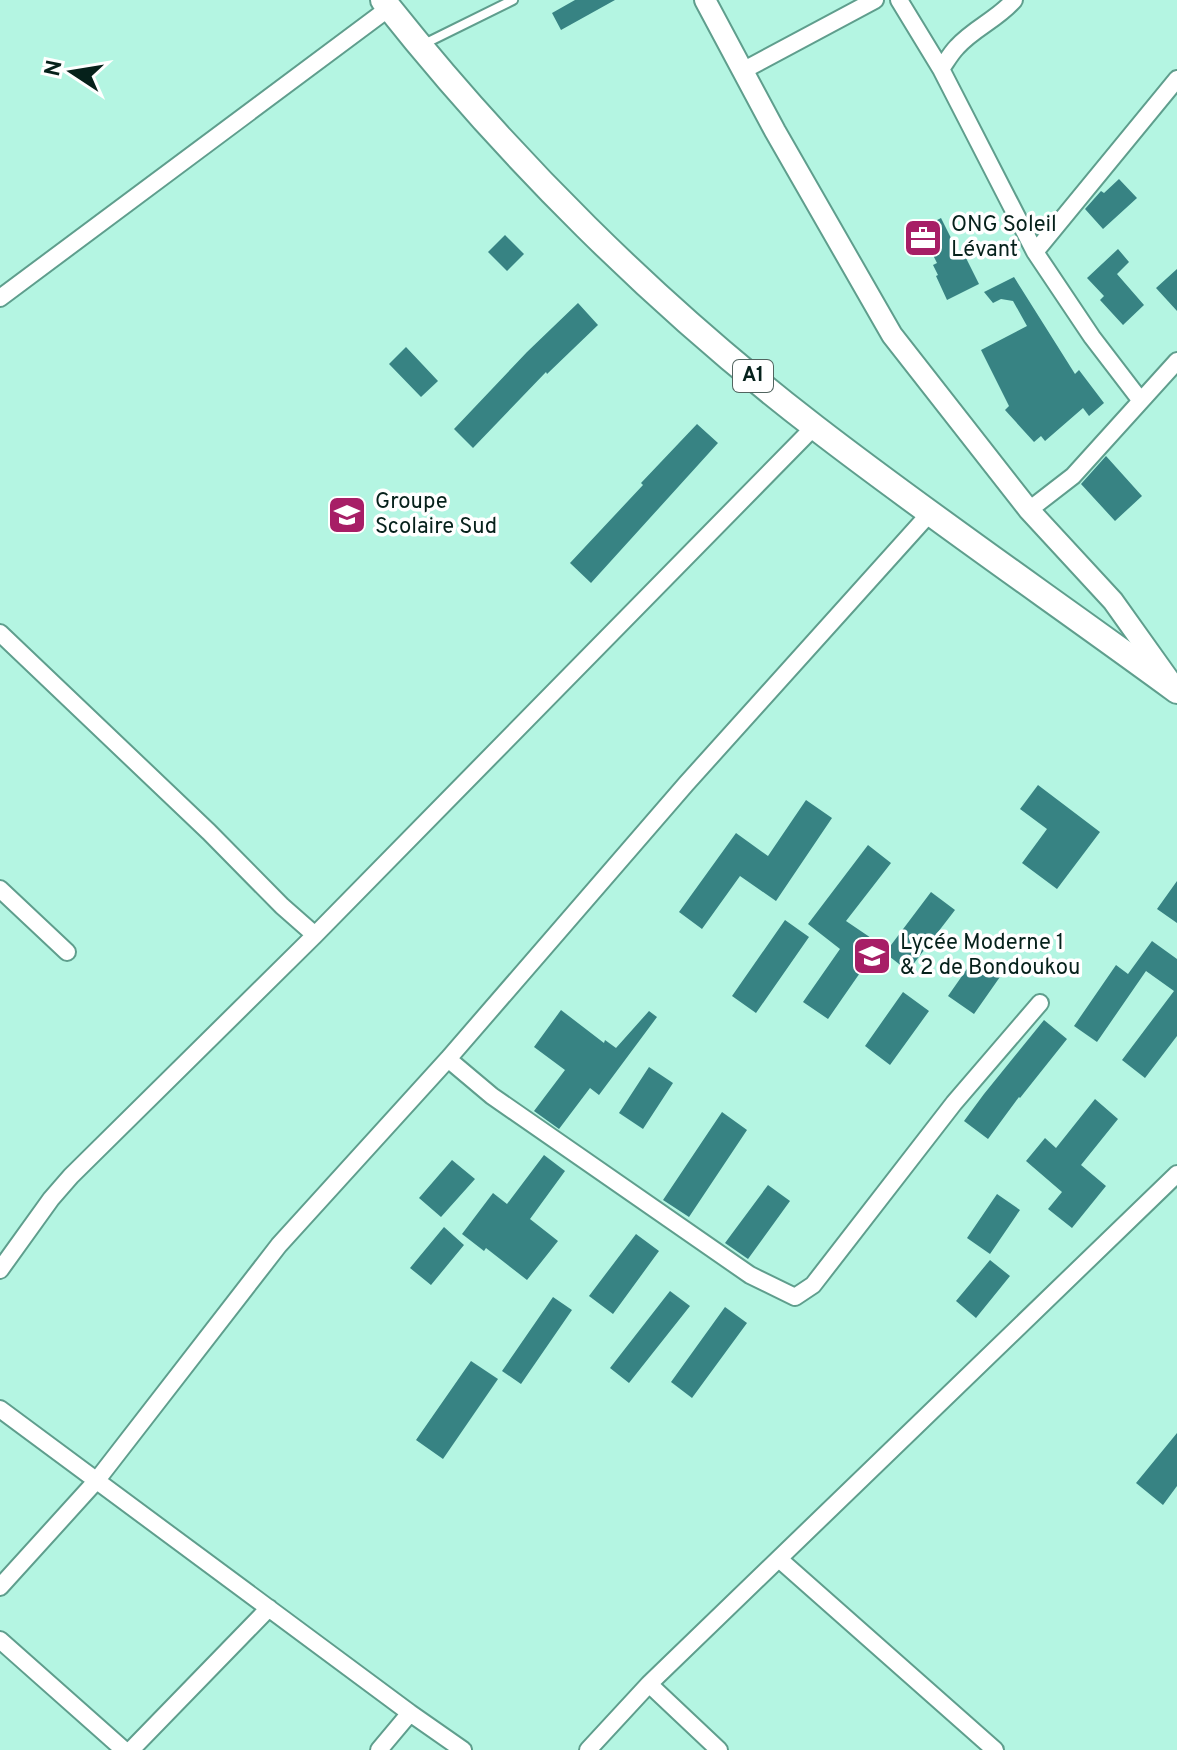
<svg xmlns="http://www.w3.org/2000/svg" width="1177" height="1750" viewBox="0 0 1177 1750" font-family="Overpass,sans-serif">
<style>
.building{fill:#378383}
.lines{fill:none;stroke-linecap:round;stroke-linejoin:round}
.service-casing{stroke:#5f9e8d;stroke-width:12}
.minor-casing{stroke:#5f9e8d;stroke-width:20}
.tertiary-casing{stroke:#5f9e8d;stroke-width:24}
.primary-casing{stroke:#5f9e8d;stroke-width:28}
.service{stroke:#fff;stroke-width:8}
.minor{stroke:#fff;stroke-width:16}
.tertiary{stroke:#fff;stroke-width:20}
.primary{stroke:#fff;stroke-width:24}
.labels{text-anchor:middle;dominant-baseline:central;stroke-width:7;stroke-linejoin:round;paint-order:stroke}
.shield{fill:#fff;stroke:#51645f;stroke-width:2}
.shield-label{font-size:20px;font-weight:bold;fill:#06211b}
.poi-label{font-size:22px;fill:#06211b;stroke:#fff;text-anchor:start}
</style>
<rect width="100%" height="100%" fill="#b4f5e2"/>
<path class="building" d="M575,0H615L561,30L552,13Z
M1119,179L1137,198L1103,229L1085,209L1101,191L1104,193Z
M941,218L958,252L962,250L979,284L947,300L936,276L938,275L933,265L937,263L920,229Z
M505,235L524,254L507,271L488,252Z
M1118,249L1129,262L1117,274L1144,305L1123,325L1100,300L1104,296L1087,278Z
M1177,269V311L1156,288Z
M1014,277L1075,374L1079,370L1104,403L1089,416L1083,408L1045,441L1041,436L1034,442L1005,410L1009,406L981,350L1027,326L1013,301L1001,299L993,303L984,292Z
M578,303L598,325L547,374L546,372L473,448L454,429L527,352Z
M406,347L438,381L421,397L389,364Z
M697,424L718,443L591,583L570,563L643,485L641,483Z
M1106,456L1142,496L1115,521L1081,484Z
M1038,785L1100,832L1057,889L1022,863L1047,829L1020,809Z
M806,800L832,818L776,901L740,876L702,929L679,912L736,833L768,856Z
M868,845L891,863L846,921L880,944L828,1019L803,1002L840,949L808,924Z
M1177,881V923L1157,909Z
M931,892L955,910L908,971L885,953Z
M785,920L809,937L756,1013L732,996Z
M1152,941L1177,959V1036L1145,1078L1122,1060L1174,991L1146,971L1097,1042L1074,1026L1116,965L1128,974Z
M976,956L1002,974L974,1014L948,996Z
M903,992L929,1011L890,1065L865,1046Z
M561,1010L604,1043L605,1040L616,1048L649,1011L657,1017L599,1095L590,1088L559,1129L534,1111L565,1070L534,1047Z
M1044,1020L1067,1039L1020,1098L1019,1097L988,1139L964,1121L984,1094Z
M649,1067L673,1083L643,1129L619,1113Z
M1095,1099L1118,1119L1081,1165L1106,1186L1072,1228L1048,1209L1062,1192L1026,1161L1045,1138L1056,1148Z
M722,1112L747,1130L689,1217L663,1200Z
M544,1155L565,1171L530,1219L558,1241L527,1280L486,1248L484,1251L462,1234L493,1193L507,1204Z
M452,1160L475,1179L441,1217L419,1198Z
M768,1185L790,1201L748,1259L725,1243Z
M997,1194L1020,1210L990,1254L967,1238Z
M444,1227L464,1245L431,1285L410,1268Z
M636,1234L659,1251L613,1314L589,1296Z
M990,1260L1010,1276L976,1318L956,1301Z
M670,1291L690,1306L629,1383L610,1368Z
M553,1297L572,1310L521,1384L502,1371Z
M725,1307L747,1323L692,1398L671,1382Z
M471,1361L498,1379L443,1459L416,1440Z
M1177,1433V1486L1163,1505L1136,1483Z"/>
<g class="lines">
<defs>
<path id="service" d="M422,45L513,0"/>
<path id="minor" d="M899,0L941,69C946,62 951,53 957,47C974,28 998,19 1014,0
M941,69L1035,252L1092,337L1141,401
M744,70L875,0
M1035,252L1177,79
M0,298L389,8
M1029,510L1073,476L1177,361
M0,633L209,832L282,906L315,935
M0,889L67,952
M448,1059L492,1096L750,1275L795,1297L813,1285L954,1103L1040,1003
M0,1270L51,1199L71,1176L315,935L814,427
M0,1409L410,1713L463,1750
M779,1559L995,1750
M0,1587L97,1480L279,1245L448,1059L686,784L930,513
M0,1640L124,1750
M649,1684L719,1750
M131,1750L269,1608
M379,1750L410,1713
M588,1750L649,1684L1177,1174"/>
<path id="tertiary" d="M705,0L775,131L892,335L1029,510L1113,601L1170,681"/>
<path id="primary" d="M383,0C507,157 657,306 816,428C934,519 1057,603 1177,691"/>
</defs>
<use href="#service" class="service-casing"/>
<use href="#minor" class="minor-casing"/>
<use href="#tertiary" class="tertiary-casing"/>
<use href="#primary" class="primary-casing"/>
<use href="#service" class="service"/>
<use href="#minor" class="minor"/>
<use href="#tertiary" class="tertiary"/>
<use href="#primary" class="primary"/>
</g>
<defs>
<symbol id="office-square" viewBox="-11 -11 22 22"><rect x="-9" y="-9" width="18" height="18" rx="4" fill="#a71e66" stroke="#fff"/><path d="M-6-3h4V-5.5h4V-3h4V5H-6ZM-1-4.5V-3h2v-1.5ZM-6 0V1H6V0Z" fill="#fff"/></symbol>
<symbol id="school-square" viewBox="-11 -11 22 22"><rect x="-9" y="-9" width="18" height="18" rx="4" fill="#a71e66" stroke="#fff"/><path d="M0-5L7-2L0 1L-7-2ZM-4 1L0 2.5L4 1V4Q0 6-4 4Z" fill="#fff"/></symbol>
</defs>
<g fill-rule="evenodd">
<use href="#office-square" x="901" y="216" width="44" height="44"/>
<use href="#school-square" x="325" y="493" width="44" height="44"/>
<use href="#school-square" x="850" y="934" width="44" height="44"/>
</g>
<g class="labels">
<rect class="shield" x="733" y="360" width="40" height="32" rx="6"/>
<g class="shield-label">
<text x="753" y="376">A1</text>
</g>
<g class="poi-label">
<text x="951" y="225">ONG Soleil<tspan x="951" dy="25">Lévant</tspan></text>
<text x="375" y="502">Groupe<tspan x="375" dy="25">Scolaire Sud</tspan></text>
<text x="900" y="943">Lycée Moderne 1<tspan x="900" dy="25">&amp; 2 de Bondoukou</tspan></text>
</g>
</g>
<g transform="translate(72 72) rotate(282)" stroke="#ffffff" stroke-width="6" paint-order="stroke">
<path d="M0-6L14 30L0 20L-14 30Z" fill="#06211b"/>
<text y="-12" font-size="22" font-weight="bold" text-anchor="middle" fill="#06211b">N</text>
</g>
</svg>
